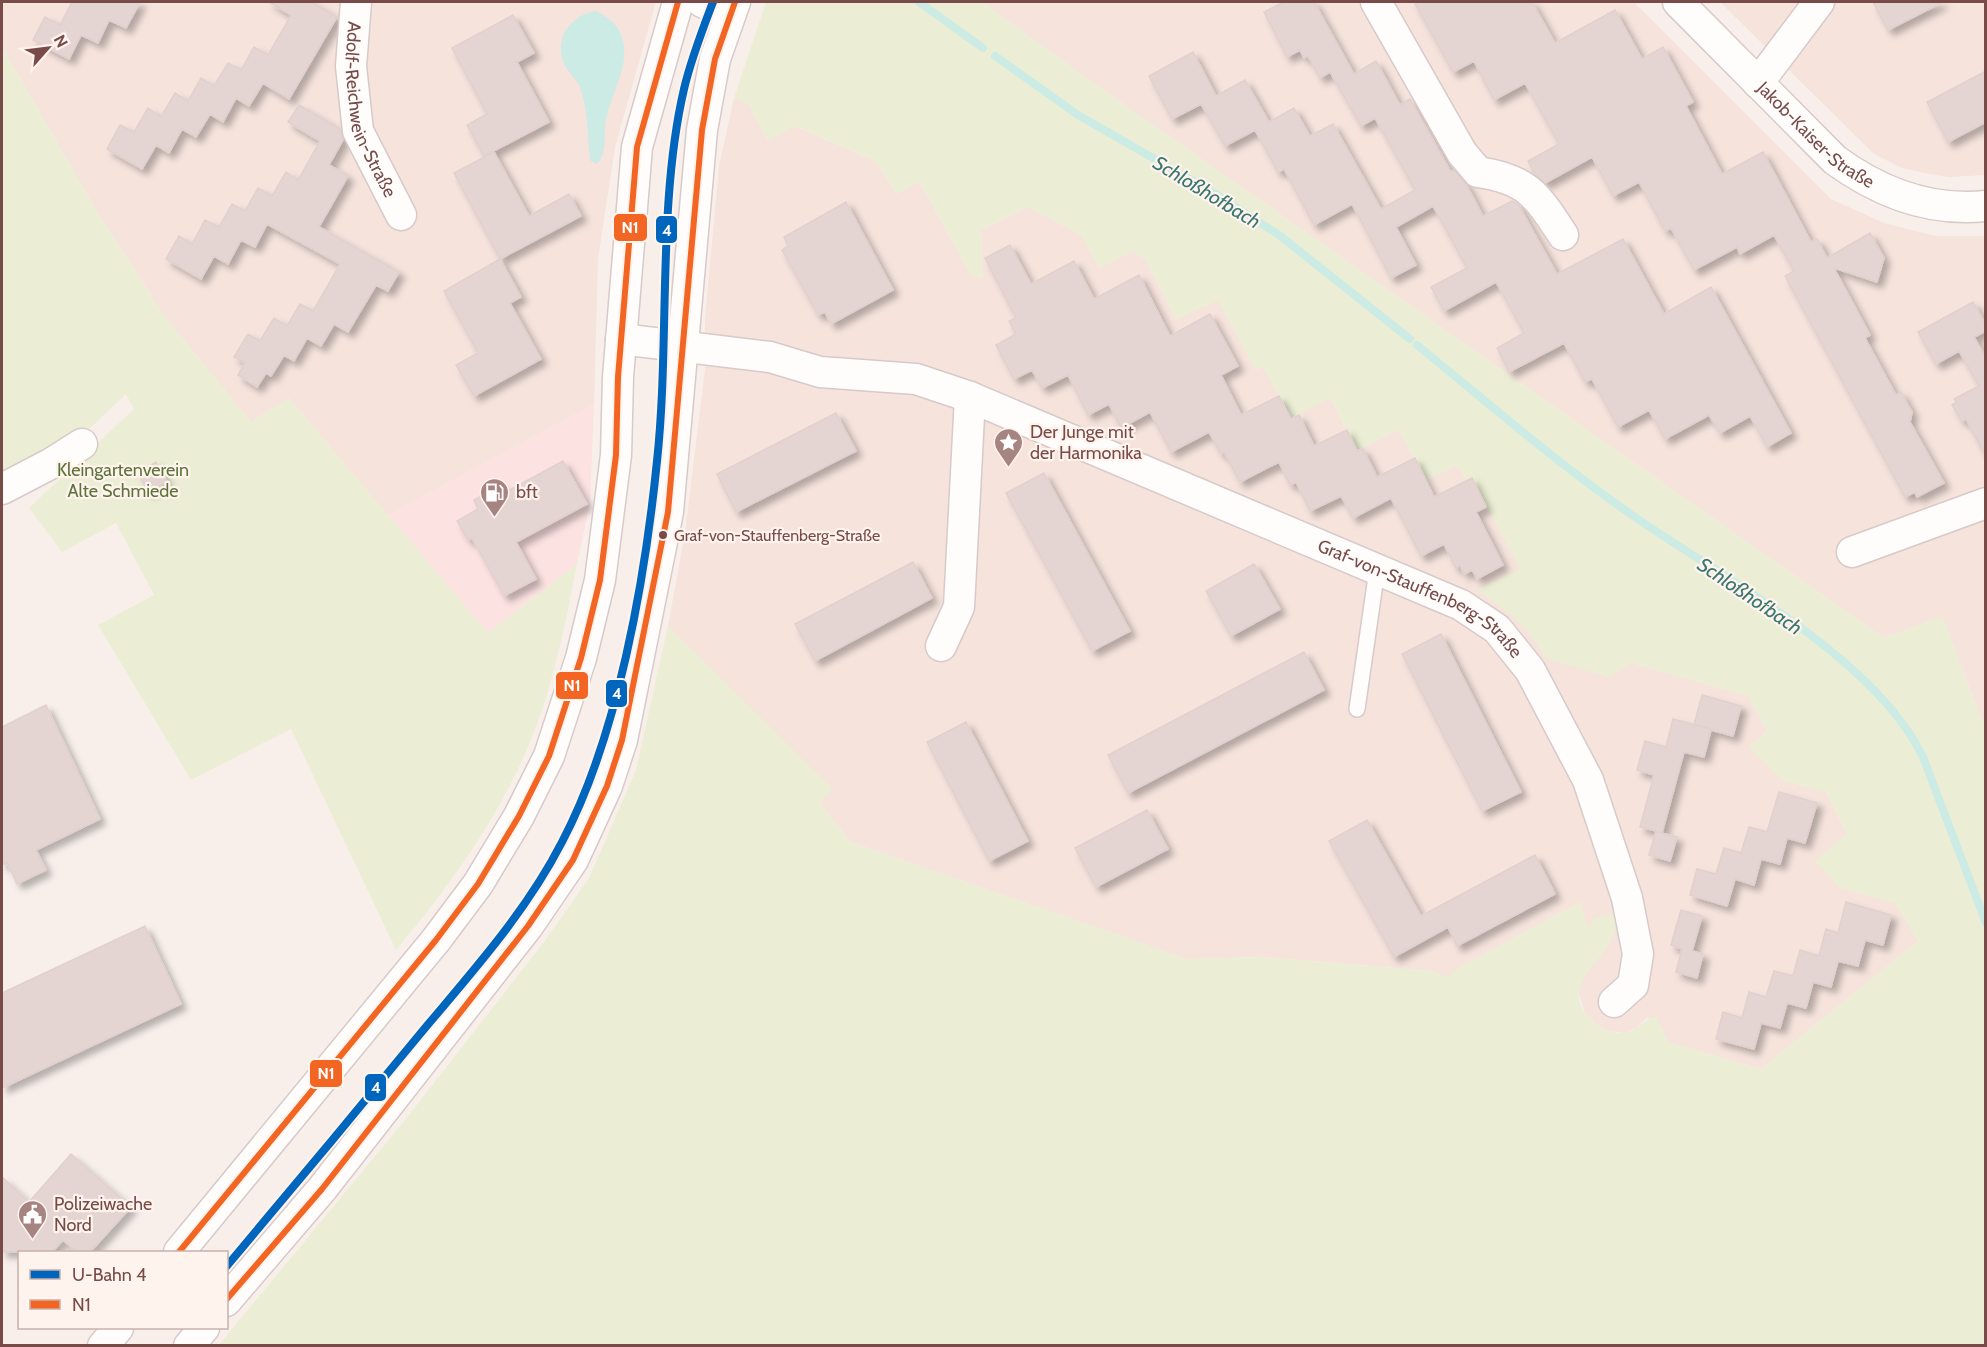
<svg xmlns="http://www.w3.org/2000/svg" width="1987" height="1347" viewBox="0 0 1987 1347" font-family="Cabin,sans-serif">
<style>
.residential{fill:#f5e3dc}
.commercial{fill:#fce2e1}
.green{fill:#ebeed4}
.water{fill:#cbebe4}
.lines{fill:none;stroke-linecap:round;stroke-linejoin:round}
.stream{stroke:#cbebe4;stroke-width:8}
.building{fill:#e5d5d2;stroke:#e1d0cd;stroke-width:1.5;filter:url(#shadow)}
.lane-casing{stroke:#d7cac8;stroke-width:18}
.street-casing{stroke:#d7cac8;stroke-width:33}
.lane{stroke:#fefdfc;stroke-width:15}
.street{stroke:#fefdfc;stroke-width:30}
.bus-1-casing{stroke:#fff3ed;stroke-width:10}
.bus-1{stroke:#f26522;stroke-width:6}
.metro-1-casing{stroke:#fff3ed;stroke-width:12}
.metro-1{stroke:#0065bd;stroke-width:8}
.bus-dot{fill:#794b48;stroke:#fff3ed;stroke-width:2}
.labels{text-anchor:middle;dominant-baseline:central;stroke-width:4.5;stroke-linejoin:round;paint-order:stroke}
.bus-label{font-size:16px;fill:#794b48;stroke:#fff3ed;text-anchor:start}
.street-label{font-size:18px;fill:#794b48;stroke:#fff3ed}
.poi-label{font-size:18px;fill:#794b48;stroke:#fff3ed;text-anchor:start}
.park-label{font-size:18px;fill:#5c733a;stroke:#fff3ed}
.water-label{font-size:20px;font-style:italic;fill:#387870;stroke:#fff3ed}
.line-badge{stroke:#fff3ed;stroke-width:2}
.badge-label{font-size:16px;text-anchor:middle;font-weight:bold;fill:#fff}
</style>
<defs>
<filter id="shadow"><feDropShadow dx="5.5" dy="5.5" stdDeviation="3" flood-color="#0004"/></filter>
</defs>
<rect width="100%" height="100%" fill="#f8efeb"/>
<path class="residential" d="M2,2H656L615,147L598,259L594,404L388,515L289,398L251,422L165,317L97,212L2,47Z
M982,2H1634L1831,199L1884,223L1935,236H1985V728L1942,616L1884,638L1099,87Z
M1720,2H1985V175L1949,177L1924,173L1902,168L1874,154Z
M734,98L748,104L768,140L795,126L877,162L896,194L919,181L971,275L983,279L981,230L1028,207L1081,235L1099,268L1132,251L1145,259L1176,319L1218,300L1256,370L1263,367L1291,418L1330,397L1357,451L1398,429L1426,480L1457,465L1472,477L1521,569L1478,590L1517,618L1535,639L1545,658L1632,663L1748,696L1767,731L1749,747L1783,781L1826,792L1847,834L1816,861L1840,888L1895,902L1918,941L1761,1069L1668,1042L1648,1017L1636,1028L1625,1033L1608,1031L1596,1024L1585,1013L1579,995V985L1611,939L1588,929L1580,902L1457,969L1448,978L1431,971L1263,957L1187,959L851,842L819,802L832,789L668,626L685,533L705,370V318L719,166Z"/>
<path class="commercial" d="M594,404L590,504L577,564L488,633L388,515Z"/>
<path class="green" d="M766,2H982L1099,87L1884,638L1942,616L1985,728V1345L218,1346L405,1120L544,942L589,878L636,770L668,626L833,789L820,803L851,842L1187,959L1263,957L1431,971L1448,977L1457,969L1580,902L1588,928L1594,918L1615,913C1616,917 1617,923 1616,927C1610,962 1551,985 1595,1023C1603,1030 1615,1034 1625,1033C1638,1031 1644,1018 1657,1016L1668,1042L1761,1069L1918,941L1895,903L1840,888L1815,861L1847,834L1826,792L1783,781L1749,747L1767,731L1748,696L1632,663L1608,677L1545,658C1529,627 1506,610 1477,590L1520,569L1472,477L1466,480L1457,465L1426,480L1398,429L1357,451L1330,397L1291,419L1263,367L1256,370L1218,300L1176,319L1145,259L1132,252L1099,268L1081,235L1028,207L981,230L983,279L971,275L919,181L896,194L877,162L796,126L768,140L748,104L734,98Z
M2,47L97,212L165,317L251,422L289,398L488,633L577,564C564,632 550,702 520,765C488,833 444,893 396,950L291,729L191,780L98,625L154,595L116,523L62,552L29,508L134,409L126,394L83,435L2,481Z"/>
<path class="water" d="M596,11C608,17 618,25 622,37C631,65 611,93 606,120C603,132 608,157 596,164L590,160C588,137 588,112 581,90C578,79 567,72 563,62C555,35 572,15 596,11Z"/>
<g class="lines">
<path class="stream" d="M919,2L983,48
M995,56L1078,115L1219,196L1279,235L1410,339
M1417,345C1488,403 1557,463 1632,515C1722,578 1875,657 1923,757L1986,923"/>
</g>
<path class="building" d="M72,2H140L126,28L109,20L98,43L81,35L69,59L33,40L45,17L60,25Z
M269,2H312L337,17L289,99L263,83L249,106L236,98L223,122L210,114L196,137L182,129L169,153L156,145L142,169L107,149L120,125L134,132L148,108L161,117L175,93L188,101L201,78L214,86L228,63L241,70L254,47L268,55L291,15Z
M1284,2H1314L1354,74L1376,61L1400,105L1410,99L1451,172L1454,170L1466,184L1483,216L1512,201L1518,204L1557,274L1623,239L1664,314L1711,287L1791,433L1767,447L1750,416L1720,433L1709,415L1665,439L1649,410L1618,427L1592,379L1585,382L1564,343L1509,372L1497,348L1524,333L1496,282L1444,311L1431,287L1467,268L1433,206L1396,227L1416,265L1391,278L1352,204L1314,225L1284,169L1278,172L1255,130L1225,146L1201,104L1172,119L1149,76L1193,52L1216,96L1245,80L1269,122L1294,108L1310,136L1333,124L1381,209L1415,190L1375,118L1361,126L1330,72L1320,78L1308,56L1304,58L1300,50L1287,57L1264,12Z
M1414,2H1532L1555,43L1615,10L1642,59L1663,47L1693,102L1686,106L1722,174L1763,152L1811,242L1817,239L1827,258L1870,233L1884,258L1877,282L1834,268L1870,335L1865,338L1896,395L1901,392L1912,412L1910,422L1944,483L1917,497L1915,492L1905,497L1785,276L1794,271L1774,235L1740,254L1737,247L1694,270L1671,228L1665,231L1639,182L1613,196L1592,157L1545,183L1535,174L1528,161L1559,144L1525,83L1494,100L1474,61L1453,72Z
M1873,2H1943L1888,30Z
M513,15L534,53L517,62L549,122L484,156L467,125L487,114L452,48Z
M1986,71V122L1948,142L1927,102Z
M299,105L340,129L343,140L329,165L348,176L319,227L399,272L388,291L376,285L348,332L334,324L321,346L307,338L294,361L284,355L271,376L266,373L257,387L238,375L245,363L234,357L248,334L260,341L274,318L287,326L300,304L313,311L340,264L267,224L255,247L241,240L228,264L214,256L201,279L166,259L179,236L192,244L205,220L219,227L232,204L245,211L258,188L272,196L286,172L298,180L320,141L288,122Z
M494,152L529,216L569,194L581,216L500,259L454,173Z
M846,202L893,290L831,324L825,312L818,315L782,250L788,246L784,237Z
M1010,245L1031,284L1074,261L1094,299L1139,275L1170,336L1210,314L1238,366L1221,375L1241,415L1279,396L1291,419L1299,415L1314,446L1347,430L1357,451L1363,449L1377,477L1415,458L1434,497L1472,478L1486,507L1476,512L1503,565L1477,579L1472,570L1464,574L1460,565L1456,568L1444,544L1421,556L1391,498L1353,518L1341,496L1310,511L1296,482L1290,485L1279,462L1240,482L1224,452L1221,454L1209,432L1171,452L1150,412L1121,428L1109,404L1088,415L1068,375L1042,388L1032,370L1014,379L996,345L1016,334L1009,321L1016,318L985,258Z
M500,259L521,297L510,303L541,359L474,396L456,365L478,353L444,291Z
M1973,302L1986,325V331L1974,337L1986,358V457L1966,419L1962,421L1952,405L1957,402L1954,399L1979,386L1959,351L1936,364L1918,332Z
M836,413L856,451L736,512L717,474Z
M563,461L587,504L516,542L536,579L504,596L472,538L468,540L457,521L478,509L474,500L502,485L506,492Z
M156,462L167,482L148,492L138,472Z
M1044,473L1130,631L1092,651L1006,493Z
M913,562L932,598L815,661L795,624Z
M1254,564L1280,609L1231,636L1206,591Z
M1441,634L1521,792L1482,811L1402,654Z
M1304,652L1324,690L1128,793L1108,755Z
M1702,695L1741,706L1733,736L1711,730L1704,757L1684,752L1662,833L1657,832L1677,837L1670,861L1649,855L1656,831L1640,827L1654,775L1637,770L1645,741L1666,747L1673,719L1711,729L1694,725Z
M46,705L100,819L36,850L46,870L17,884L7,862L2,865V727Z
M966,722L1028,841L989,861L927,742Z
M1779,792L1817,803L1805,843L1787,838L1780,864L1761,859L1754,885L1735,879L1727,906L1690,895L1697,869L1716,874L1724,848L1741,853L1749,827L1767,832Z
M1147,810L1168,849L1096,887L1075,848Z
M1367,820L1421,916L1535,855L1555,894L1457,946L1448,927L1394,957L1329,841Z
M1846,902L1891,915L1883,945L1865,940L1858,966L1838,961L1831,987L1813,982L1806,1008L1787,1003L1780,1028L1761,1023L1754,1049L1716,1039L1723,1012L1742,1018L1749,992L1766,997L1774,971L1793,976L1800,950L1819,956L1826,929L1838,933Z
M1681,910L1702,916L1692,951L1703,954L1697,978L1676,972L1682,949L1671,945Z
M145,926L181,1004L2,1088V993Z
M71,1154L131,1207L90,1252H77L63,1240L52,1252H2V1177L29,1202Z"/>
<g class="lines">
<defs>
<path id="lane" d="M1357,709L1377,570"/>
<g id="street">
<path id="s1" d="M356,2L351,66L358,131L401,215"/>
<path d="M702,2L729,14"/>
<path d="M1376,2L1462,153L1478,172C1527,179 1537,195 1563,235"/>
<path id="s2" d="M1678,2L1835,160C1879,192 1930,212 1986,206"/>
<path d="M1758,83L1819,2"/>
<path id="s3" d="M621,339L770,357L820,372L916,379L970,397L1461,605L1497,629L1530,670L1588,780L1627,898L1638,954L1633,985L1614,1002"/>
<path d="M2,489L52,463L82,444"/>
<path d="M1852,552L1986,503"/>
<path d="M941,646L959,607L970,397"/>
<path d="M179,1252L436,940L478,884L519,816L549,756L581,658L600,580L616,455L618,377L637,147L678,2"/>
<path d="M226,1301L322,1189L528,926L573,860L607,786L622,740L668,512L702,130L715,59L735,2"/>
<path d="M103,1346L118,1328"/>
<path d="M189,1346L204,1328"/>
</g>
</defs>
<use href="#lane" class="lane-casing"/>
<use href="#street" class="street-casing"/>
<use href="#lane" class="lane"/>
<use href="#street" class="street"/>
<defs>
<path id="bus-1" d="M179,1252L436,940L478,884L519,816L549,756L581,658L600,580L616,455L618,377L637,147L678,2
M226,1300L322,1189L528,926L573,860L607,786L622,740L668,512L702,130L715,59L735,2"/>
</defs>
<use href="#bus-1" class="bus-1-casing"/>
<use href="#bus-1" class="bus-1"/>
<defs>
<path id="metro-1" d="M226,1267C291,1190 356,1112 420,1034C471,973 525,914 562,842C618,736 645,580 657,461C670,341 657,205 684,89C691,59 702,31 713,2"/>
</defs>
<use href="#metro-1" class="metro-1-casing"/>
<use href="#metro-1" class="metro-1"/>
</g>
<defs>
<symbol id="sight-pin" viewBox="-11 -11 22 30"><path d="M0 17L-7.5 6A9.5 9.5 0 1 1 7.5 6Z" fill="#a58481" stroke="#fff3ed"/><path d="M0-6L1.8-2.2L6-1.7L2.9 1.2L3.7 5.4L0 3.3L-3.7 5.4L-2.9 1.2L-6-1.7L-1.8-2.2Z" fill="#fff"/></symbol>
<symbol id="fuel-pin" viewBox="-11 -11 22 30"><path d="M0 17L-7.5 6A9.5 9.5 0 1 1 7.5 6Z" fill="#a58481" stroke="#fff3ed"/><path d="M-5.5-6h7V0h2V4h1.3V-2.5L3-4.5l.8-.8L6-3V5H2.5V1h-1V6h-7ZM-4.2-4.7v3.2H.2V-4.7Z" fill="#fff"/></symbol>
<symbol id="civic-pin" viewBox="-11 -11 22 30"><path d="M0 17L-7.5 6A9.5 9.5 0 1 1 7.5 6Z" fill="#a58481" stroke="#fff3ed"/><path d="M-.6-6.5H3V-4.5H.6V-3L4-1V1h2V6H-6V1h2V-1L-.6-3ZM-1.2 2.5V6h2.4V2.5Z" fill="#fff"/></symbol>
</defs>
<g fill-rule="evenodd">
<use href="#sight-pin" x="992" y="426" width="33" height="45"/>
<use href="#fuel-pin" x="478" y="476" width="33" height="45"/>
<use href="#civic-pin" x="16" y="1198" width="33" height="45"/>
</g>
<circle class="bus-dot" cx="663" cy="535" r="5"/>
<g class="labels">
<g class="bus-label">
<text x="674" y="535">Graf-von-Stauffenberg-Straße</text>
</g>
<g class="street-label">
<text stroke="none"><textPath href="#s1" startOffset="111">Adolf-Reichwein-Straße</textPath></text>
<text stroke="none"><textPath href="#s2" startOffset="192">Jakob-Kaiser-Straße</textPath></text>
<text stroke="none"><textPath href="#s3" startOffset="850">Graf-von-Stauffenberg-Straße</textPath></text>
</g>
<g class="poi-label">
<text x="1030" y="432">Der Junge mit<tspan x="1030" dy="21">der Harmonika</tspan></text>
<text x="516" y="492">bft</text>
<text x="54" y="1204">Polizeiwache<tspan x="54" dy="21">Nord</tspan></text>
</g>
<g class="park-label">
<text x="123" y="470">Kleingartenverein<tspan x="123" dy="21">Alte Schmiede</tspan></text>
</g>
<g class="water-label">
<text transform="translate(1207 192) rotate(31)">Schloßhofbach</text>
<text transform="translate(1750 596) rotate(34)">Schloßhofbach</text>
</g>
</g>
<g class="line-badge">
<rect x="613" y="213" width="35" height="29" rx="6" fill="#f26522"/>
<rect x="655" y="215" width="23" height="29" rx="6" fill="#0065bd"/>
<rect x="555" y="671" width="34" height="29" rx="6" fill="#f26522"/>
<rect x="605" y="679" width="23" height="29" rx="6" fill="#0065bd"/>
<rect x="309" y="1059" width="34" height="29" rx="6" fill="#f26522"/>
<rect x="364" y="1073" width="23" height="29" rx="6" fill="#0065bd"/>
</g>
<g class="badge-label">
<text x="630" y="233">N1</text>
<text x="667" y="236">4</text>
<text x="572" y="691">N1</text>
<text x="617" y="699">4</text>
<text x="326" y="1079">N1</text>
<text x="376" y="1093">4</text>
</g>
<rect width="1987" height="1347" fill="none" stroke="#794b48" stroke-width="6"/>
<rect x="18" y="1251" width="210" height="78" fill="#fff3ed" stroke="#c9b0ab" stroke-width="1.5"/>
<rect x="30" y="1270" width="30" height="9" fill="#0065bd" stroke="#c9b0ab" stroke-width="1.5"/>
<text x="72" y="1281" font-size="18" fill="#794b48">U-Bahn 4</text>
<rect x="30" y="1300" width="30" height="9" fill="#f26522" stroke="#c9b0ab" stroke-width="1.5"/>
<text x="72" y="1311" font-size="18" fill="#794b48">N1</text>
<g transform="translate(48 48) rotate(62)" stroke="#fff3ed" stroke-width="4.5" paint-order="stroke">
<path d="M0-4.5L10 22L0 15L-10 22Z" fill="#794b48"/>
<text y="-9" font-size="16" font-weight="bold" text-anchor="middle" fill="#794b48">N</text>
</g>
</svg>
